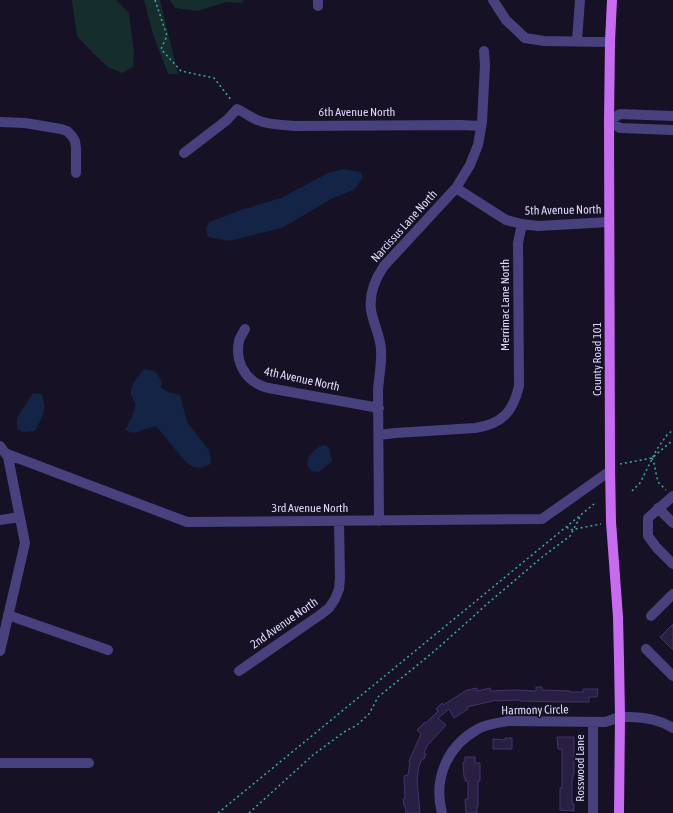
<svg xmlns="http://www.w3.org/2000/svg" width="673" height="813" viewBox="0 0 673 813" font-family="'Asap Condensed',sans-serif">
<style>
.green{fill:#152d2d}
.water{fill:#142446}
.building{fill:#291f43;stroke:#43346d}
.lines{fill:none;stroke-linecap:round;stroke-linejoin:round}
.path{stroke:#3cabab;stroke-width:1.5;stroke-dasharray:2 3;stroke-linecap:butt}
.minor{stroke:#48417e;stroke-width:10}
.major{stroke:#c76bf0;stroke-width:10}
.labels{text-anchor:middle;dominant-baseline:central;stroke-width:3.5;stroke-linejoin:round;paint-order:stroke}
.street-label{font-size:12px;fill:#dfd8fb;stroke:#161124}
</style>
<rect width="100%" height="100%" fill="#161124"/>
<path class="green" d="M72,0H116L129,13L134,53L133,67L122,73L108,67L93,53L77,36Z
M144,0H160L178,74H168L153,34Z
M170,0H244L242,3L226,2L198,11L175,8Z"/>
<path class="water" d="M343,169L360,172L362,174V179L354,190L333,198L282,228L229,241L208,237L206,229L209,222L241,210L281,198L328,173Z
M144,369L155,371L162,381L161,388L168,392L180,395L187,422L209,450L211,462L209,465L201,468L193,467L186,462L156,426L133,433L125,430C128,424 135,413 135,406C136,401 132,399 131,395C129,387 139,375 144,369Z
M33,393L42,394C47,412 43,415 35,431L24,432L17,429V418Z
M322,445L327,446L329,448L332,461L319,472L311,471L307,465C308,455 313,450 322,445Z"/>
<path class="building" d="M673,624V650L660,637Z
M536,687H542V690L570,691V692H583V689H598L597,697H589V702H562L520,701V700L497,701V700L467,707L468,709L454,718L449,709L438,718L446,725L427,746L424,753L426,754L424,759H422L419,766L417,780L420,813H406L405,806H404L403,799L405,798L404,776L408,775L410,762L409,761L421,734L417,730L425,722L426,723L438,711L436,709L442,703L443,705L467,690L477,688V691L490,688L491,691L514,690L536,691Z
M557,737H574V774H573V779H572V804H574V811L560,810V788H562V749H558Z
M505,738H512V749H493V739L505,740Z
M465,757H475V763H480V781H478V806H477V813H466L465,799H468V781H465V777H464L463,762H465Z"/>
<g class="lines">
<path class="path" d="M155,0L167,36L161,49L181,71L214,78L232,101
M652,458C656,466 655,475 659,483C661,485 664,488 666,490
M620,464L652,458L673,440
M632,491L640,483L657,449L667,435L673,430
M567,527L570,530L601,524
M218,813L594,504
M249,813L313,755L344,732L357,725L369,714L378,697L431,654L465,624L487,604L541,558L570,536L580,517"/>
<path class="minor" d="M318,0V6
M493,0L506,20L525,38L544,41L610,42
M577,41L580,0
M673,116L620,114L609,121L620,128L673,130
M0,122L25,123L61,129L67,131L72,136L75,141L76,148V173
M184,153L227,120L237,109C244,112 250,117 257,120C269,125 282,125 295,126L460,125L481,126
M456,188L506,220L522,224L538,226L609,222
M245,329C243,333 240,337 239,341C235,360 244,379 262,386C266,388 270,388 274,389L379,408
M379,435L395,433L475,428C502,424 513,412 519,386L518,243L522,224
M0,446L8,457L25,543L0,651
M7,454L187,522L542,519L610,471
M673,496L648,518V536L657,548L673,564
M658,508L673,523
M0,520L20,517
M379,521L378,390C379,376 382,363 381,349C380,335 373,323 371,310C369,294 375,279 384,266L456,188L470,165L478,145L482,122L485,65L484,51
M8,615L108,650
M651,616L673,594
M646,649L673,676
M239,671L320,615L329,608L335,599L339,589L340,578L339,521
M593,723V813
M0,763H89
M442,813C433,779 447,746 478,729C487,724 498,723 508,721L605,722C610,721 615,718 620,717C623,717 627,717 630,717C645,717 660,720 673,728"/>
<path class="major" d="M612,0L610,42L609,121L610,465L611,522L618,617L619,659L620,717L619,813"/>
</g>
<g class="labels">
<g class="street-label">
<text x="357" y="112">6th Avenue North</text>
<text transform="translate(563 210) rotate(-1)">5th Avenue North</text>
<text transform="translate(404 226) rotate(-48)">Narcissus Lane North</text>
<text transform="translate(505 305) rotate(-90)">Merrimac Lane North</text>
<text transform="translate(597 359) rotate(-90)">County Road 101</text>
<text transform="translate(302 379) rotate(12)">4th Avenue North</text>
<text x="310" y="508">3rd Avenue North</text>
<text transform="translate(284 623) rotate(-35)">2nd Avenue North</text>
<text transform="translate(535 710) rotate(-1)">Harmony Circle</text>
<text transform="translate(580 768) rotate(-90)">Rosswood Lane</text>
</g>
</g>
</svg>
